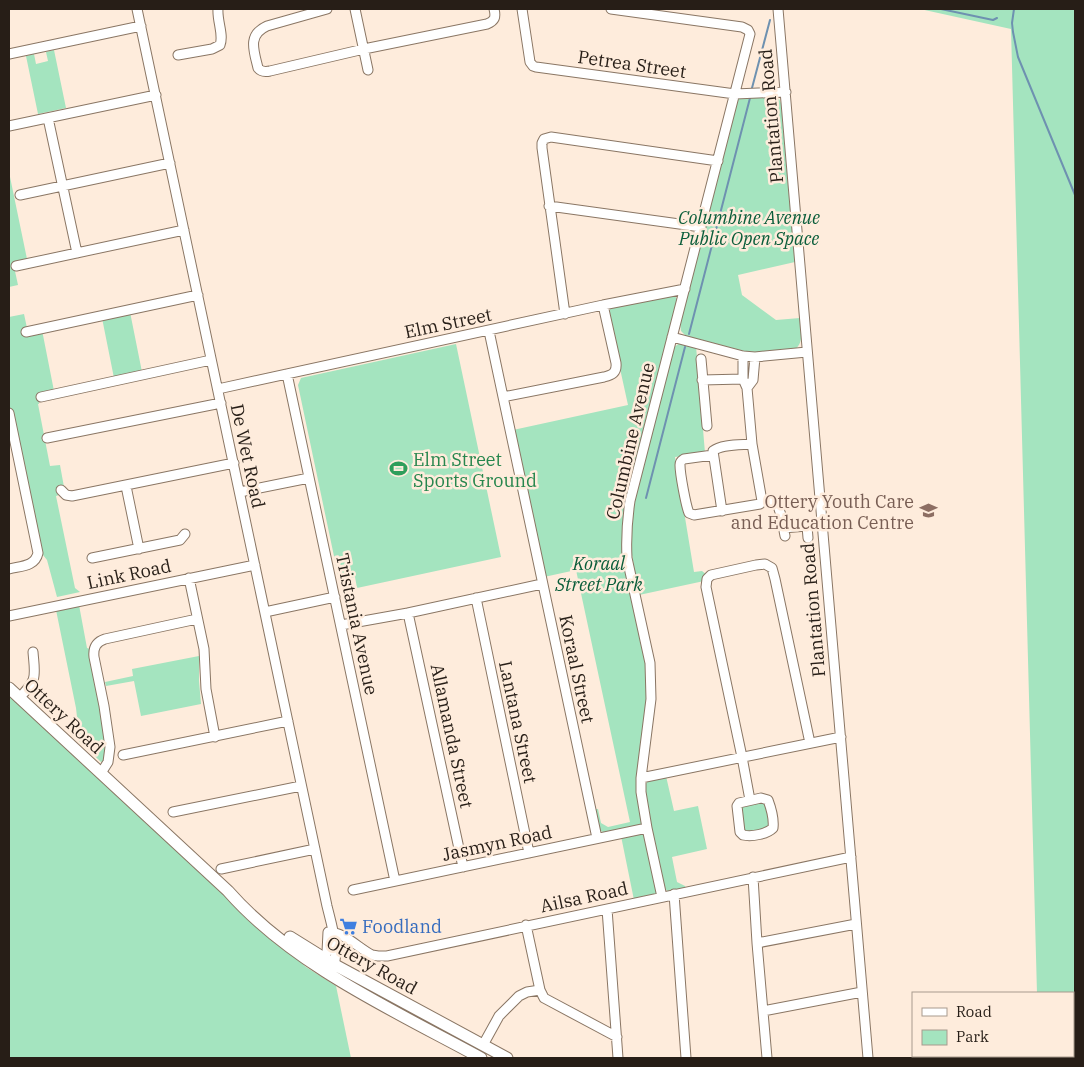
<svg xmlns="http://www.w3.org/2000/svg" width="1084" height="1067" viewBox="0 0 1084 1067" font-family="'IBM Plex Serif',serif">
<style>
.green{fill:#a4e4bf}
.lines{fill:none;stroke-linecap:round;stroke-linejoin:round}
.stream{stroke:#6e91b0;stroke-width:2}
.minor-casing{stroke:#8a7664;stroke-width:11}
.major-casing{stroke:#8a7664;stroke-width:13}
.minor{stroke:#fff;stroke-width:9}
.major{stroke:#fff;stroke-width:11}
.labels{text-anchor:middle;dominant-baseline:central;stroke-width:5;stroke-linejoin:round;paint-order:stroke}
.street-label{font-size:18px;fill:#271e17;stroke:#feecdc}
.park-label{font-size:18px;font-style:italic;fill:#0a5d3a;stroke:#feecdc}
.leisure-label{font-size:18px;fill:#27864d;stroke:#feecdc;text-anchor:start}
.education-label{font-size:18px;fill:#785e54;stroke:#feecdc;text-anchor:end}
.shop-label{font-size:18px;fill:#366cbe;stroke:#feecdc;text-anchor:start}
</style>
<rect width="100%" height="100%" fill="#feecdc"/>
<path class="green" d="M920,9H1075V1058H1039V1056H1073V993H1037L1011,29Z
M54,50L66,108L38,114L26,56L34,54L36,64L48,61L46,52Z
M774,96V97L779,99L781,103L795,262L738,275L742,295L776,320L800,318C800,328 805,342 795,349L757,352L744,351L686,336L681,331L680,323L738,99L739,98Z
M9,172L27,259L13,262L18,285L9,287Z
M674,295L677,299L624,516L648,680L642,824L640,826L607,833L603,832L599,830L594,809H598L601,823L608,827L630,822L576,570L544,577L513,430L628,405L608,314L610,309L612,307Z
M130,312L142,372L114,378L102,318Z
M24,314L27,328L23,330L25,337L33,335V332L42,330L54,391L38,394L39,404H38L50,466L60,465L64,487L58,489L59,495L56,496L75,588L80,592L57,597L47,560L39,550L9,403V317Z
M680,343L696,346L705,453L675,457L694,572L702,571L707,575L704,581L639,595L631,549L630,538L633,506L674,347Z
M456,344L501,557L357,588L355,577L339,580L298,385L301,378Z
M79,605L87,648L90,649L101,708L106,747L104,761L101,762L76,738L79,735L76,708L56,610Z
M199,656V681L201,704L141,716L134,681L106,686L105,682L133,676L132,669Z
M9,695L262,928L306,967L336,986L351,1058H9Z
M666,776L674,811L698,806L707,849L672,857L677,882L685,886L686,889L669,892L664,888L645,798V785L648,781Z
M761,800L767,803L770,828L748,833L743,831L741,805Z
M644,833L657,893L656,895L634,900L621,836Z"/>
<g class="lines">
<path class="stream" d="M941,9L993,20L997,18
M1014,9L1012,23L1013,32L1018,57L1075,195
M752,88L770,20
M689,334L750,98
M646,498L685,347"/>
<defs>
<path id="minor" d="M137,9L327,906C331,923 341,953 332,970
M327,9L267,26C247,35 254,51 258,68C261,72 265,72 270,71L364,49L487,24C495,21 496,17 494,9
M355,9L368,70
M522,9L530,62L533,66L536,67L735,94L786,92
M611,9L742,27L748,30L750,34L630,501C627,521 626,538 627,558L650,663L651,699L641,778V792L647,828L662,897
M778,9L868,1058
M9,54L141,26
M178,55L212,49L220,45C224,35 217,21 218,9
M48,118L77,253
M9,126L156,95
M20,195L170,163
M549,206L701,227
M16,266L184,230
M565,314L542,148V143L544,139L551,137L718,161
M489,331L597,838
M26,332L198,295
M672,337L743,356L755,357L807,352
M701,359L707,426
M287,374L395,881
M702,380L743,379
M747,388L753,380L755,357
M218,389L603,305L685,289
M41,397L211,360
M503,397L604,377C612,375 617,373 616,363L603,305
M9,413L38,553C35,567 20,566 9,569
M47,438L221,403
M713,455L684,459C681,461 680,461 680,465C680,474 686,506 689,513L694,515L760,504L762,501L752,444L747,388L743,379V356
M126,486L139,549
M61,490L66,495L72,496L234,463
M240,492L309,478
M762,501C767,503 772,501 777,503L781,515L785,536
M722,511L713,451C721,444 741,445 752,444
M783,528L807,526L808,538
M92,558L180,540L185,534
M189,578L204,649L206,689L215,737
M476,598L529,853
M265,612L335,597
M408,613L463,867
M9,616L255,565
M341,625L408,613L542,584
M19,698C38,679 35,677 33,652
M123,755L288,721
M101,773L108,762L110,747L104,706L94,657C93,648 96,642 105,639L197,619
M641,778L841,737
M761,798L768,800C771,808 774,820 773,828C767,834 752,837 743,835L740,832L737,806L739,803Z
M750,800L742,757L706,587L707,579L711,575L756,565L765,564L772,568L775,579L810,743
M173,812L301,786
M221,869L315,849
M753,877L757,943L767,1058
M353,890L647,828
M674,894L686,1058
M607,909L618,1058
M526,925L540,990L544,998L617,1037
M329,932C344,932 358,948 372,955L378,956H387L851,857
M757,943L856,924
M323,963L327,952L328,932
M763,1011L862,992
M483,1045L499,1016L519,996L527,992L540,990"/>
<path id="major" d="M9,688L228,891C294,966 395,1011 481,1058
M290,937L335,965L507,1058"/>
</defs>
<use href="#minor" class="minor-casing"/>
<use href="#major" class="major-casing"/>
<use href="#minor" class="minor"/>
<use href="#major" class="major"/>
</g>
<defs>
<symbol id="stadium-bare" viewBox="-9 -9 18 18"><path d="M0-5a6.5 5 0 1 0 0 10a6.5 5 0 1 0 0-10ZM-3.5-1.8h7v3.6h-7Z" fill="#2e9e5b" stroke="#feecdc" stroke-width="2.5" paint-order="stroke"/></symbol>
<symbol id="school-bare" viewBox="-9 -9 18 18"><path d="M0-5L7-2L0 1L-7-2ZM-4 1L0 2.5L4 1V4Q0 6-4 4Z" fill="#8d6e63" stroke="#feecdc" stroke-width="2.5" paint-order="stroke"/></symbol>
<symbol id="supermarket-bare" viewBox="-9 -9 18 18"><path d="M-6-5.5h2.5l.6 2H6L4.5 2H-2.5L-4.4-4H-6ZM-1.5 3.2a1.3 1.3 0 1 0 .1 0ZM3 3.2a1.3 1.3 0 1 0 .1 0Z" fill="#3f7fe0" stroke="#feecdc" stroke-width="2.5" paint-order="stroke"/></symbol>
</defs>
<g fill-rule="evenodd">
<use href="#stadium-bare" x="386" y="456" width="25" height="25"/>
<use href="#school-bare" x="916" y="498" width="25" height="25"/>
<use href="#supermarket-bare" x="336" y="914" width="25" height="25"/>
</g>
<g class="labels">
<g class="street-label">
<text transform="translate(632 64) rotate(8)">Petrea Street</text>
<text transform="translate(771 116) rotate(-95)">Plantation Road</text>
<text transform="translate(448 323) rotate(-12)">Elm Street</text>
<text transform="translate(630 441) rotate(-77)">Columbine Avenue</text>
<text transform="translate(248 456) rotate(78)">De Wet Road</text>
<text transform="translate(129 574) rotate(-12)">Link Road</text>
<text transform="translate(813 610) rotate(-95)">Plantation Road</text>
<text transform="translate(357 624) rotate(78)">Tristania Avenue</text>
<text transform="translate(577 669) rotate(78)">Koraal Street</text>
<text transform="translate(64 716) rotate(43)">Ottery Road</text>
<text transform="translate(518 722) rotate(78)">Lantana Street</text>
<text transform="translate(452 736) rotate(78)">Allamanda Street</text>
<text transform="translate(497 843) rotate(-12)">Jasmyn Road</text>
<text transform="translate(584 897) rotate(-12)">Ailsa Road</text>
<text transform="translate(372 965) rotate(29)">Ottery Road</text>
</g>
<g class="park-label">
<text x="749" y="217">Columbine Avenue<tspan x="749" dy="21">Public Open Space</tspan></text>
<text x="599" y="563">Koraal<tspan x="599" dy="21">Street Park</tspan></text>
</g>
<g class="leisure-label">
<text x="413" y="459">Elm Street<tspan x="413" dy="21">Sports Ground</tspan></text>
</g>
<g class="education-label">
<text x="914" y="501">Ottery Youth Care<tspan x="914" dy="21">and Education Centre</tspan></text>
</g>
<g class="shop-label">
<text x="362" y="926">Foodland</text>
</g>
</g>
<rect width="1084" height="1067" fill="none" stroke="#271e17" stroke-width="20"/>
<rect x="912" y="992" width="162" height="65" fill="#feecdc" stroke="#a89a8d"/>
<rect x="922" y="1008" width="25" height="8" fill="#ffffff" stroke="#a89a8d"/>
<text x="956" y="1017" font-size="15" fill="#271e17">Road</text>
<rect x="922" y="1030" width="25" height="15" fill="#a4e4bf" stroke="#a89a8d"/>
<text x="956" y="1042" font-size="15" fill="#271e17">Park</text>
</svg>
